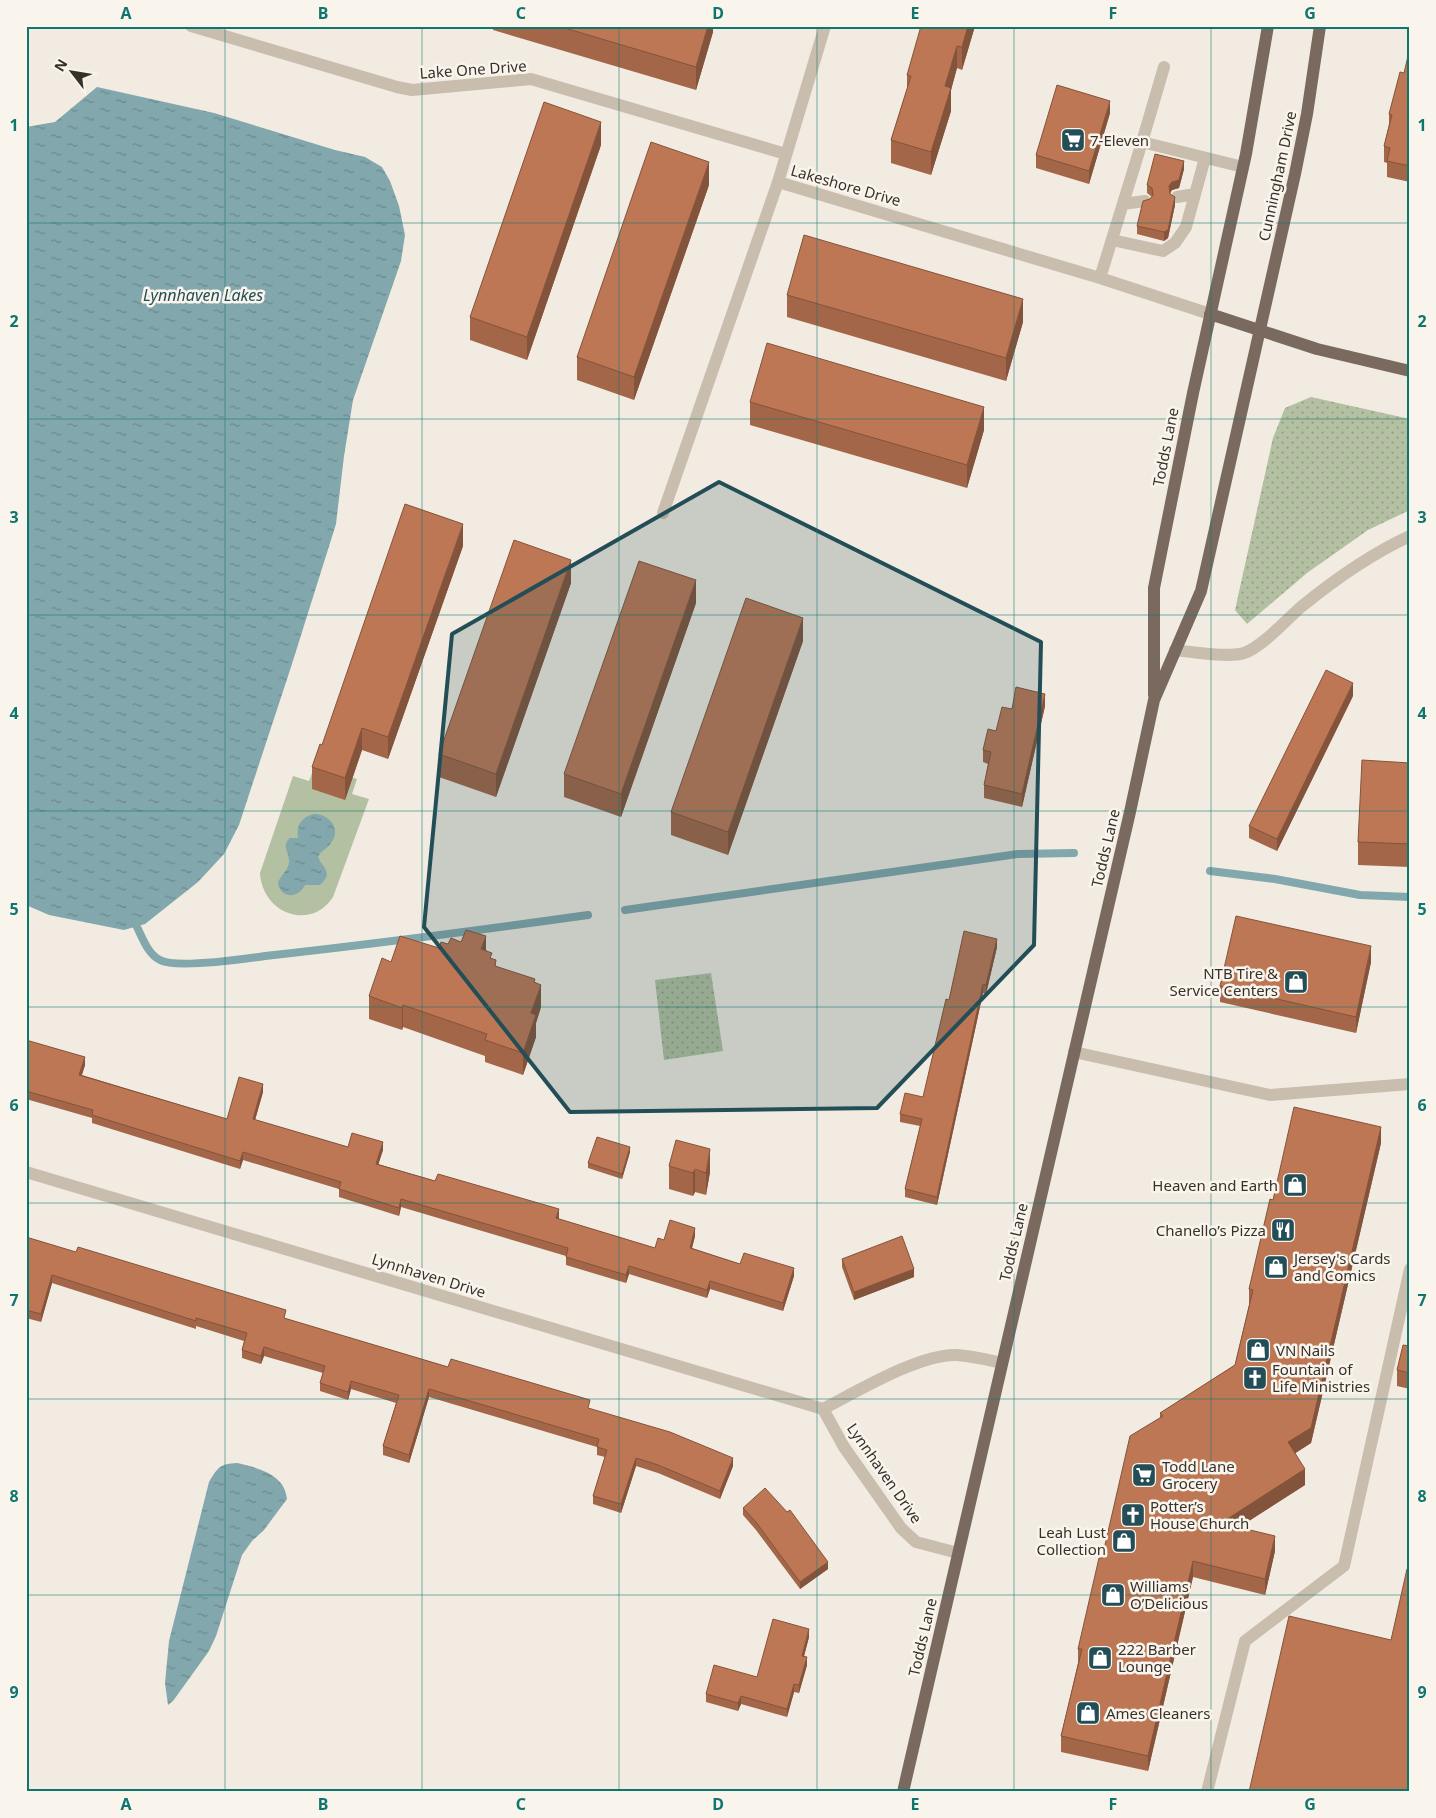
<svg xmlns="http://www.w3.org/2000/svg" width="1436" height="1818" viewBox="0 0 1436 1818" font-family="'Noto Sans',sans-serif">
<style>
.grass{fill:url(#grass-dots)}
.garden{fill:#b3c0a1}
.water{fill:url(#water-ripples)}
.lines{fill:none;stroke-linecap:round;stroke-linejoin:round}
.stream{stroke:#82a7ad;stroke-width:8}
.minor{stroke:#c9bdad;stroke-width:12}
.major{stroke:#79695e;stroke-width:12}
.wall{fill:#a36648}
.shaded-wall{fill:#84533b}
.building{fill:#bd7754;stroke:#84533b}
.marked{fill:#244e57;fill-opacity:0.2;stroke:#244e57;stroke-width:4;stroke-linejoin:round}
.grid{fill:none;stroke:#0f766e;stroke-width:1;stroke-opacity:0.55}
.labels{text-anchor:middle;dominant-baseline:central;stroke-width:5;stroke-linejoin:round;paint-order:stroke}
.street-label{font-size:15px;fill:#38312b;stroke:#f9f5ed}
.poi-label{font-size:15px;fill:#38312b;stroke:#f9f5ed;text-anchor:start}
.water-label{font-size:16px;font-style:italic;fill:#244e57;stroke:#f9f5ed}
.neatline{fill:none;stroke:#0f766e;stroke-width:2}
.grid-label{font-size:16px;text-anchor:middle;font-weight:bold;fill:#0f766e}
</style>
<defs>
<pattern id="grass-dots" width="8" height="8" patternUnits="userSpaceOnUse" patternTransform="scale(1.25)"><rect width="8" height="8" fill="#b3c0a1"/><path d="M2 2h.1M6 6h.1" fill="none" stroke="#939d83" stroke-width="1.8" stroke-linecap="round"/></pattern>
<pattern id="water-ripples" width="26" height="14" patternUnits="userSpaceOnUse" patternTransform="scale(1.25)"><rect width="26" height="14" fill="#82a7ad"/><path d="M2 4q2-2 4 0t4 0M15 11q2-2 4 0t4 0" fill="none" stroke="#6b898d"/></pattern>
</defs>
<rect width="100%" height="100%" fill="#f2ebe1"/>
<path class="grass" d="M1311,397L1410,419V510L1368,530L1307,573L1247,624L1235,610L1273,438L1285,408Z
M711,973L723,1051L664,1060L655,980Z"/>
<path class="garden" d="M315,765L357,779L352,794L369,799L333,897C310,932 262,913 260,873L293,776L309,781Z"/>
<path class="water" d="M97,87L214,113L335,150L365,157L382,167L390,181L399,206L405,235L401,261L353,400L344,456L336,524L291,667L239,825L224,854L198,882L145,924L124,930L49,915L26,905V127L55,122Z
M313,814C329,813 342,829 331,843C327,850 321,849 318,857C323,869 334,872 320,885H305C298,899 281,899 278,883C281,874 289,870 289,861C289,851 281,846 290,838H298C296,825 301,818 313,814Z
M237,1463C258,1468 285,1474 287,1499L264,1530L252,1541L242,1555L216,1636L209,1651L173,1701L168,1705L165,1683L169,1641L209,1482C218,1467 220,1464 237,1463Z"/>
<g class="lines">
<path class="stream" d="M1210,871L1275,879L1360,895L1410,897
M625,910L1018,854L1074,853
M137,927C143,939 148,954 160,960C176,969 244,959 265,956C373,944 481,930 588,915"/>
<path class="minor" d="M191,26L397,87L412,90L531,79L786,154
M1142,142L1164,67
M778,182L1100,278L1210,314
M1177,197L1195,194
M1123,204L1145,201
M1112,240L1163,251L1175,243L1186,227L1205,158
M1100,278L1142,142L1243,167
M663,513L778,182L825,26
M1175,650C1192,652 1229,658 1244,653C1262,647 1286,620 1301,607C1334,580 1371,554 1410,536
M1074,1052L1270,1095L1410,1084
M26,1172L823,1409C856,1392 921,1353 957,1355C972,1356 988,1360 1002,1363
M823,1409L844,1447L901,1528L916,1542L958,1553
M1207,1792L1245,1641L1344,1566L1410,1269"/>
<path class="major" d="M1210,314L1317,349L1410,371
M1154,695V588L1193,393L1246,154L1268,26
M903,1792L1130,812L1154,700L1201,591L1295,174L1307,114L1320,26"/>
</g>
<path class="wall" d="M493,26H713V32L696,90L493,30Z
M975,26L962,70L957,68L951,90V111L931,175L891,163V140L907,89V75Z
M1410,56V182L1387,177V163L1384,162V146L1389,124V114Z
M1110,113L1089,184L1036,168V155Z
M601,145L527,360L470,340V317Z
M1184,169L1179,188L1172,190L1170,193L1175,205L1168,238L1164,241L1137,234V226L1150,199L1152,197L1147,193V185Z
M709,185L634,400L577,380V357Z
M787,295L1023,322L1006,381L787,317Z
M750,402L984,430L967,488L750,425Z
M463,546L388,759L362,750L345,800L312,789V767L322,745Z
M571,583L496,797L439,777V754Z
M696,603L621,817L564,797V774Z
M803,641L728,855L671,835V812Z
M1353,696L1277,851L1249,838V826Z
M1045,706L1022,807L984,798V785L988,764L983,762V750L1012,709Z
M1410,763V867L1358,865V842Z
M448,944L486,950L496,966L535,983L541,1007L536,1023V1037L523,1075L485,1062V1056L403,1027L402,1030L369,1019V996L391,962L439,948Z
M997,947L986,994L983,993L937,1205L905,1197V1189L920,1126L900,1122V1114L923,1097L949,1000Z
M1371,962L1356,1033L1220,1002V986Z
M26,1040L85,1065L82,1075L227,1119L263,1092L255,1120L348,1147L383,1150L378,1164L559,1217V1219L655,1248L664,1240L695,1236L692,1248L740,1264L794,1276L783,1311L710,1289L707,1298L629,1274L626,1283L566,1265V1256L401,1207L399,1216L339,1197V1189L243,1160L240,1169L92,1123V1118L26,1099Z
M1381,1143L1311,1443L1295,1453L1305,1485L1239,1527L1275,1551L1265,1595L1193,1577L1148,1771L1061,1752V1736L1078,1663V1649L1160,1418V1413L1235,1365L1249,1305V1289L1273,1200Z
M630,1152L622,1179L588,1168V1163Z
M669,1166L710,1172L706,1195L695,1192L693,1196L669,1189Z
M26,1237L286,1319L590,1409L733,1466L720,1499L658,1473L636,1466L621,1513L593,1504V1496L605,1457L597,1455V1447L429,1397L409,1463L383,1455V1446L396,1403L351,1389L348,1400L320,1391V1383L323,1373L264,1356L261,1364L242,1358V1350L244,1341L196,1326V1329L52,1283L41,1322L26,1318Z
M842,1259L914,1277L854,1300L842,1267Z
M1410,1346V1389L1397,1386V1370Z
M743,1508L828,1569L800,1589L756,1530L743,1515Z
M809,1637L804,1656L807,1665L799,1693L794,1692L787,1717L741,1704L738,1711L706,1702V1694L757,1677Z"/>
<path class="shaded-wall" d="M708,26H713V32L696,90V67Z
M968,26H975L962,70V47Z
M957,46V68L951,90V111L931,175V152L945,86Z
M1110,101V113L1089,184V171Z
M601,122V145L527,360V337Z
M1184,161V169L1179,188L1172,190L1169,195V186Z
M709,162V185L634,400V377Z
M1175,197V205L1168,238L1164,241V232Z
M1023,299V322L1006,381V358Z
M984,407V430L967,488V465Z
M463,524V546L388,759V737Z
M571,560V583L496,797V774Z
M696,580V603L621,817V794Z
M803,618V641L728,855V832Z
M1353,683V696L1277,851V839Z
M1045,694V706L1022,807V794Z
M362,728V750L345,800V778Z
M486,936V958L481,949Z
M997,939V947L986,994V985Z
M1371,946V962L1356,1033V1017Z
M983,984V993L937,1205V1197Z
M541,985V1007L536,1023V1037L523,1075V1053L531,1013Z
M403,1005V1027L402,1030V1008Z
M85,1057V1065L79,1083V1075Z
M263,1084V1092L253,1127V1119Z
M1381,1127V1143L1311,1443L1288,1458V1442Z
M383,1142V1150L376,1172V1164Z
M630,1147V1152L622,1179V1174Z
M710,1149V1172L706,1195V1173Z
M243,1152V1160L240,1169V1161Z
M695,1169V1192L693,1196V1173Z
M401,1199V1207L399,1216V1208Z
M559,1209V1217L556,1227V1218Z
M695,1228V1236L690,1256V1248Z
M629,1266V1274L626,1283V1275Z
M794,1268V1276L783,1311V1303Z
M914,1269V1277L854,1300V1292Z
M52,1275V1283L41,1322V1314Z
M710,1281V1289L707,1298V1290Z
M264,1347V1356L261,1364V1356Z
M351,1381V1389L348,1400V1392Z
M429,1389V1397L409,1463V1455Z
M636,1458V1466L621,1513V1504Z
M733,1458V1466L720,1499V1491Z
M1305,1469V1485L1221,1539V1523Z
M1275,1536V1551L1265,1595V1579Z
M1193,1561V1577L1148,1771V1756Z
M828,1562V1569L800,1589V1582Z
M809,1629V1637L802,1664V1656Z
M807,1657V1665L799,1693V1685Z
M794,1684V1692L787,1717V1709Z
M741,1696V1704L738,1711V1703Z"/>
<path class="building" d="M558,26H708L696,67Z
M921,26H968L962,47L957,46L945,86L951,88L931,152L891,140L911,76L907,75Z
M1408,56H1410V166L1387,161L1390,148L1384,146L1392,115L1389,114L1400,72L1404,73Z
M1057,85L1110,101L1089,171L1036,155Z
M544,102L601,122L527,337L470,317Z
M651,142L709,162L634,377L577,357Z
M1155,154L1184,161L1179,180L1172,182L1169,186L1170,194L1175,197L1168,230L1164,232L1137,226L1143,201L1150,199L1153,195L1152,188L1147,185Z
M804,235L1023,299L1006,358L787,295Z
M767,343L984,407L967,465L750,402Z
M405,504L463,524L388,737L362,728L345,778L312,767L320,744L322,745Z
M514,540L571,560L496,774L439,754Z
M639,561L696,580L621,794L564,774Z
M746,598L803,618L728,832L671,812Z
M1326,670L1353,683L1277,839L1249,826Z
M1016,687L1045,694L1022,794L984,785L991,752L983,750L988,729L996,731L1002,707L1012,709Z
M1362,760L1410,763V844L1358,842Z
M1236,916L1371,946L1356,1017L1220,986Z
M466,930L486,936L481,949L492,953L490,958L496,960L495,966L535,979L534,982L541,985L531,1013L536,1015L523,1053L485,1040L487,1034L403,1005L402,1008L369,996L382,958L391,962L400,936L439,948L441,942L448,944L451,938L461,942Z
M964,931L997,939L986,985L983,984L937,1197L905,1189L922,1119L900,1114L905,1093L923,1097L946,999L949,1000Z
M26,1040L85,1057L79,1075L227,1119L239,1077L263,1084L253,1119L348,1147L352,1133L383,1142L376,1164L435,1181L438,1174L559,1209L556,1218L655,1248L658,1238L664,1240L670,1220L695,1228L690,1248L740,1264L744,1253L794,1268L783,1303L710,1281L707,1290L629,1266L626,1275L566,1257L568,1248L401,1199L399,1208L339,1189L341,1182L243,1152L240,1161L92,1115L93,1110L26,1091Z
M1294,1107L1381,1127L1311,1428L1288,1442L1305,1469L1221,1523L1275,1536L1265,1579L1193,1561L1148,1756L1061,1736L1082,1649H1078L1099,1558H1102L1130,1436L1163,1416L1160,1413L1235,1365L1253,1290L1249,1289L1270,1199L1273,1200Z
M597,1137L630,1147L622,1174L588,1163Z
M676,1140L710,1149L706,1173L695,1169L693,1173L669,1166Z
M902,1236L914,1269L854,1292L842,1259Z
M26,1237L76,1252L78,1247L286,1310L284,1318L448,1367L451,1359L590,1400L588,1408L670,1432L733,1458L720,1491L658,1465L636,1458L621,1504L593,1496L607,1450L597,1447L599,1439L429,1389L409,1455L383,1446L399,1395L351,1381L348,1392L320,1383L325,1366L264,1347L261,1356L242,1350L247,1333L196,1318V1321L52,1275L41,1314L26,1310Z
M1403,1345L1410,1346V1373L1397,1370Z
M765,1488L787,1512L790,1510L828,1562L800,1582L756,1522L743,1508Z
M1407,1569H1410V1792H1249L1289,1616L1391,1640Z
M773,1619L809,1629L802,1656L807,1657L799,1685L794,1684L787,1709L741,1696L738,1703L706,1694L714,1665L757,1677Z"/>
<path class="marked" d="M719,482L1041,642L1034,945L877,1108L570,1112L424,927L452,634Z"/>
<path class="grid" d="M225,26V1792M422,26V1792M619,26V1792M817,26V1792M1014,26V1792M1211,26V1792M26,223H1410M26,419H1410M26,615H1410M26,811H1410M26,1007H1410M26,1203H1410M26,1399H1410M26,1595H1410"/>
<defs>
<symbol id="supermarket-square" viewBox="-11 -11 22 22"><rect x="-9" y="-9" width="18" height="18" rx="4" fill="#244e57" stroke="#f9f5ed"/><path d="M-6-5.5h2.5l.6 2H6L4.5 2H-2.5L-4.4-4H-6ZM-1.5 3.2a1.3 1.3 0 1 0 .1 0ZM3 3.2a1.3 1.3 0 1 0 .1 0Z" fill="#fff"/></symbol>
<symbol id="shop-square" viewBox="-11 -11 22 22"><rect x="-9" y="-9" width="18" height="18" rx="4" fill="#244e57" stroke="#f9f5ed"/><path d="M-5-2.5h2.3a2.7 3.5 0 0 1 5.4 0H5L5.5 6h-11ZM-1.5-2.5h3a1.5 2.3 0 0 0-3 0Z" fill="#fff"/></symbol>
<symbol id="restaurant-square" viewBox="-11 -11 22 22"><rect x="-9" y="-9" width="18" height="18" rx="4" fill="#244e57" stroke="#f9f5ed"/><path d="M-5-6h1v4h1v-4h1v4h1v-4h1v5L-1.5 .5V6h-2V.5L-5-1ZM5-6V6H3V1.5H1.5Q1.5-4 5-6Z" fill="#fff"/></symbol>
<symbol id="church-square" viewBox="-11 -11 22 22"><rect x="-9" y="-9" width="18" height="18" rx="4" fill="#244e57" stroke="#f9f5ed"/><path d="M-1.2-6h2.4v3.5h3.3v2.4h-3.3V6h-2.4V-.1h-3.3v-2.4h3.3Z" fill="#fff"/></symbol>
</defs>
<g fill-rule="evenodd">
<use href="#supermarket-square" x="1059" y="126" width="28" height="28"/>
<use href="#shop-square" x="1282" y="968" width="28" height="28"/>
<use href="#shop-square" x="1281" y="1171" width="28" height="28"/>
<use href="#restaurant-square" x="1269" y="1216" width="28" height="28"/>
<use href="#shop-square" x="1262" y="1253" width="28" height="28"/>
<use href="#shop-square" x="1244" y="1336" width="28" height="28"/>
<use href="#church-square" x="1241" y="1364" width="28" height="28"/>
<use href="#supermarket-square" x="1130" y="1461" width="28" height="28"/>
<use href="#church-square" x="1119" y="1501" width="28" height="28"/>
<use href="#shop-square" x="1110" y="1527" width="28" height="28"/>
<use href="#shop-square" x="1099" y="1581" width="28" height="28"/>
<use href="#shop-square" x="1086" y="1644" width="28" height="28"/>
<use href="#shop-square" x="1074" y="1699" width="28" height="28"/>
</g>
<g class="labels">
<g class="street-label">
<text transform="translate(473 69) rotate(-4)">Lake One Drive</text>
<text transform="translate(1277 176) rotate(-78)">Cunningham Drive</text>
<text transform="translate(846 185) rotate(16)">Lakeshore Drive</text>
<text transform="translate(1165 447) rotate(-79)">Todds Lane</text>
<text transform="translate(1105 848) rotate(-77)">Todds Lane</text>
<text transform="translate(1013 1242) rotate(-77)">Todds Lane</text>
<text transform="translate(429 1275) rotate(17)">Lynnhaven Drive</text>
<text transform="translate(885 1473) rotate(55)">Lynnhaven Drive</text>
<text transform="translate(922 1637) rotate(-77)">Todds Lane</text>
</g>
<g class="poi-label">
<text x="1090" y="140">7-Eleven</text>
<text x="1278" y="973" text-anchor="end">NTB Tire &amp;<tspan x="1278" dy="17">Service Centers</tspan></text>
<text x="1278" y="1185" text-anchor="end">Heaven and Earth</text>
<text x="1266" y="1230" text-anchor="end">Chanello’s Pizza</text>
<text x="1294" y="1258">Jersey's Cards<tspan x="1294" dy="17">and Comics</tspan></text>
<text x="1276" y="1350">VN Nails</text>
<text x="1272" y="1369">Fountain of<tspan x="1272" dy="17">Life Ministries</tspan></text>
<text x="1162" y="1466">Todd Lane<tspan x="1162" dy="17">Grocery</tspan></text>
<text x="1150" y="1506">Potter’s<tspan x="1150" dy="17">House Church</tspan></text>
<text x="1106" y="1532" text-anchor="end">Leah Lust<tspan x="1106" dy="17">Collection</tspan></text>
<text x="1130" y="1586">Williams<tspan x="1130" dy="17">O’Delicious</tspan></text>
<text x="1118" y="1649">222 Barber<tspan x="1118" dy="17">Lounge</tspan></text>
<text x="1106" y="1713">Ames Cleaners</text>
</g>
<g class="water-label">
<text x="203" y="295">Lynnhaven Lakes</text>
</g>
</g>
<rect width="1436" height="1818" fill="none" stroke="#f9f5ed" stroke-width="55"/>
<g transform="translate(72 72) rotate(301)" stroke="#f9f5ed" stroke-width="4" paint-order="stroke">
<path d="M0-4L9 19L0 12L-9 19Z" fill="#38312b"/>
<text y="-8" font-size="14" font-weight="bold" text-anchor="middle" fill="#38312b">N</text>
</g>
<rect x="28" y="28" width="1380" height="1762" class="neatline"/>
<g class="grid-label">
<text x="126" y="19">A</text>
<text x="323" y="19">B</text>
<text x="521" y="19">C</text>
<text x="718" y="19">D</text>
<text x="915" y="19">E</text>
<text x="1113" y="19">F</text>
<text x="1310" y="19">G</text>
<text x="14" y="131">1</text>
<text x="1422" y="131">1</text>
<text x="14" y="327">2</text>
<text x="1422" y="327">2</text>
<text x="14" y="523">3</text>
<text x="1422" y="523">3</text>
<text x="14" y="719">4</text>
<text x="1422" y="719">4</text>
<text x="14" y="915">5</text>
<text x="1422" y="915">5</text>
<text x="14" y="1111">6</text>
<text x="1422" y="1111">6</text>
<text x="14" y="1306">7</text>
<text x="1422" y="1306">7</text>
<text x="14" y="1502">8</text>
<text x="1422" y="1502">8</text>
<text x="14" y="1698">9</text>
<text x="1422" y="1698">9</text>
<text x="126" y="1810">A</text>
<text x="323" y="1810">B</text>
<text x="521" y="1810">C</text>
<text x="718" y="1810">D</text>
<text x="915" y="1810">E</text>
<text x="1113" y="1810">F</text>
<text x="1310" y="1810">G</text>
</g>
</svg>
